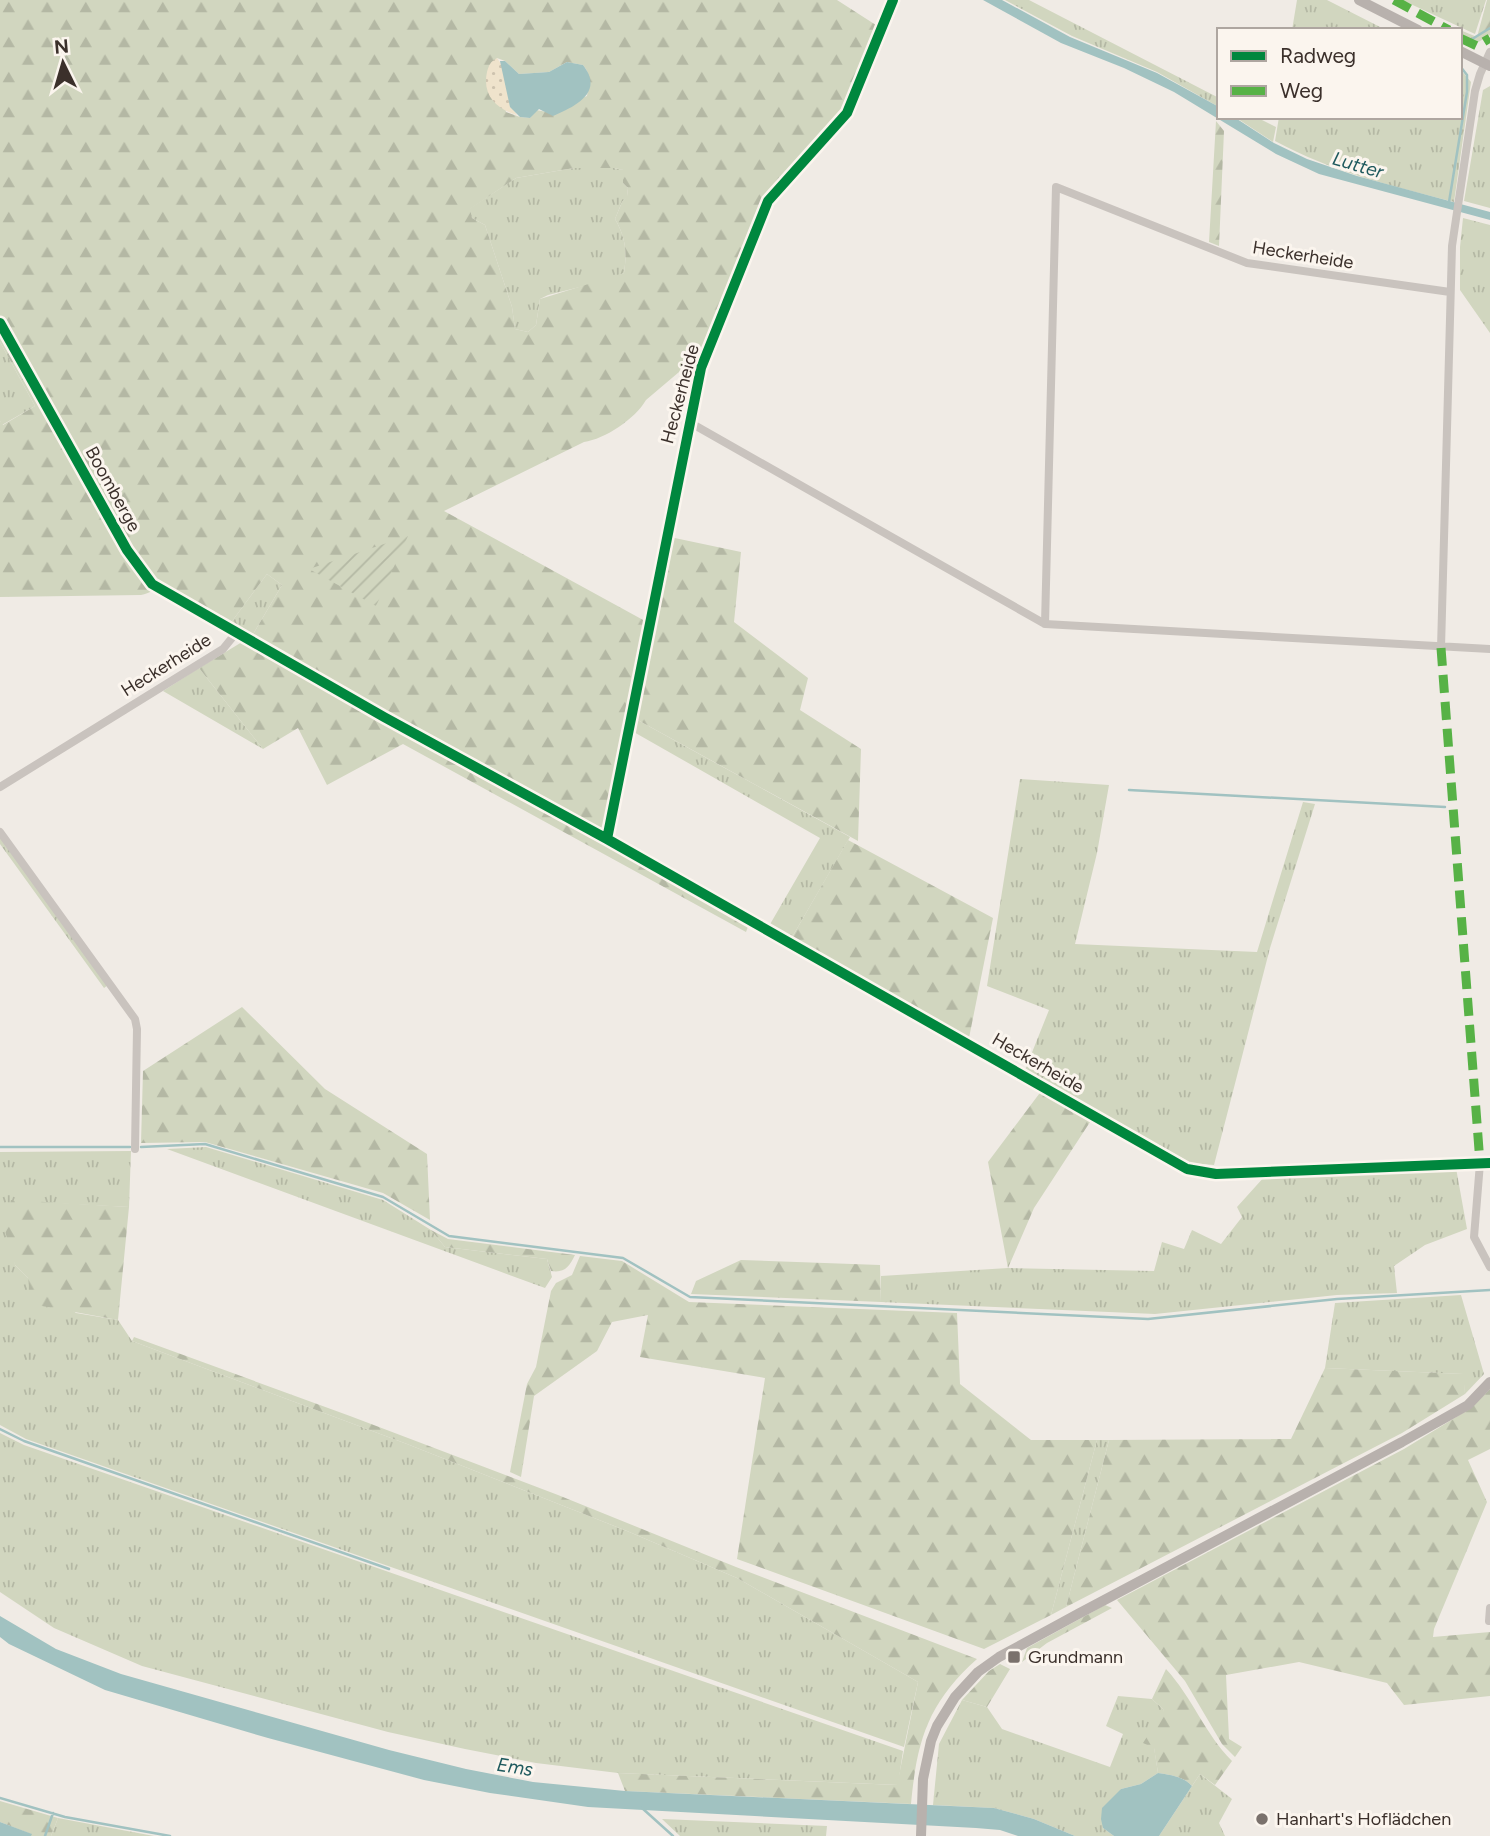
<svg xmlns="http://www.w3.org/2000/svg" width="1490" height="1836" viewBox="0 0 1490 1836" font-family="Figtree,sans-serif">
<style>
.grass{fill:url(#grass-tufts)}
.forest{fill:url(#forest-firs);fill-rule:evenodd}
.sand{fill:url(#sand-dots)}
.garden{fill:url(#garden-furrows)}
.water{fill:#a1c2c1}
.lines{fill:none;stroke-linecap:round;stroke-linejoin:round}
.stream{stroke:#a1c2c1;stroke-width:2.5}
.minor{stroke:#c9c3be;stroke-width:8}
.major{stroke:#b8b1ad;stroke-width:10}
.quiet{stroke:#57b246;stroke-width:9;stroke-dasharray:18 9;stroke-linecap:butt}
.cycleway-casing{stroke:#fbf5ee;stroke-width:15}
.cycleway{stroke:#00873e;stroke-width:10}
.poi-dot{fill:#7a716c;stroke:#fbf5ee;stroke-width:2.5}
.labels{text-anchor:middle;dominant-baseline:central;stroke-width:6;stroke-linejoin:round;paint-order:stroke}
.street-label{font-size:18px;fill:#3b302b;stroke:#fbf5ee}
.poi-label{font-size:18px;fill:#3b302b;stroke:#fbf5ee;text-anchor:start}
.water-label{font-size:19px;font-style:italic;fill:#1f5a5e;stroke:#fbf5ee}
</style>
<defs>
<pattern id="grass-tufts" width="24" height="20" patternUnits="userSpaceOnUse" patternTransform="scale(1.75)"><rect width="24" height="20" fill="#d1d6bf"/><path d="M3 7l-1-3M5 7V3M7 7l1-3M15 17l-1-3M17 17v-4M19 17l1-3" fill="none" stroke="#b4b8a4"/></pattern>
<pattern id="forest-firs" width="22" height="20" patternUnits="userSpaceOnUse" patternTransform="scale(1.75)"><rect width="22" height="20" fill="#d1d6bf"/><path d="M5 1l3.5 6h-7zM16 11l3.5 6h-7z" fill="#b4b8a4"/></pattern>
<pattern id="sand-dots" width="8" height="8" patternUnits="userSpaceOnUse" patternTransform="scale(1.75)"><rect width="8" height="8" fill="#efe3cc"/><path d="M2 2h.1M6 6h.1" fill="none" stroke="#cec3af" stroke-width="1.8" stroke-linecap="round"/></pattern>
<pattern id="garden-furrows" width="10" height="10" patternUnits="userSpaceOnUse" patternTransform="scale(1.75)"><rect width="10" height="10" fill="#d1d6bf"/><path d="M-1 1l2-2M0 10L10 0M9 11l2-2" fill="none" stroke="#b4b8a4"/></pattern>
</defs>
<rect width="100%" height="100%" fill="#f0ebe5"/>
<path class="grass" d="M1005,0H1029L1219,98V107L1157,72L1072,36Z
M1297,0H1327L1386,30H1292Z
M1402,0H1486L1475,34Z
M1460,69L1471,82L1454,202C1392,186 1332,172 1275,141L1279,117H1460Z
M1490,86V208L1464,201L1483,90Z
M1235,117H1256L1276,127L1273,142Z
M574,168H614L623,170V183L628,188L627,197L622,202L615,219C626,238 627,252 624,273L608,280L548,295L540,299L536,325L528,332L515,329L512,307L485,225L472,218L469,209L516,178Z
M1463,218L1490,225V333L1460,290V247Z
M0,342L35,406L2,425L0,421Z
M267,574L282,585L252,636L230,624Z
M199,668L263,749L163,691Z
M634,718L850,837L791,939L769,926L820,838L632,731Z
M1020,779L1109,785L1097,853L1075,944L1257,952L1303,802L1315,804L1270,948L1214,1165L1191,1163L1025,1070L1049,1010L987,986Z
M0,837L108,985L104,988L0,844Z
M206,1147L383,1200L431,1230L445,1247L547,1259L552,1277L545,1288L167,1149Z
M131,1151L129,1207L11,1201L15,1265L28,1278L76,1313L118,1320L132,1341L407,1444L627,1531L737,1578L918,1682L904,1747L26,1439L0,1425V1152Z
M1456,1168L1467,1229L1425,1245L1394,1266L1397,1293L1337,1295L1155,1314L881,1302V1276L1008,1268L1154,1271L1162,1242L1184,1249L1192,1230L1221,1244L1242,1217L1237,1207L1265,1176Z
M1461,1295L1484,1374L1465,1394L1463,1374L1325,1368L1335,1303Z
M0,1433L24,1445L903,1751L898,1785L618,1773L536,1763L465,1749L388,1732L142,1666L54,1628L0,1592Z
M1097,1440H1109L1066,1607L1051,1615Z
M1118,1696L1152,1699L1164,1710L1154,1747L1158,1773L1141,1784L1121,1789L1103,1828L1114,1836H1075L1034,1819L994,1808L933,1805L939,1744L962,1700L987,1707L1002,1729L1110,1767L1123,1734L1106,1726Z
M1200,1774L1232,1799L1219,1823L1225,1836H1159Z
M58,1818L154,1836H51Z
M662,1819L827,1826L826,1836H680Z"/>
<path class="forest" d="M0,0H837L879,27L845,111L766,198L705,350L646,400C635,419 605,439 584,442L444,511L645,621L603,840L749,924L746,932L403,744L327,785L298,728L263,749L199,668L252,636L282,585L267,574L230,624L168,588C158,586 151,593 141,595L0,597V421L3,425L35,406L0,342ZM497,58L505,61L519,74L549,72L567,62L583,65C591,74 589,84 587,96L547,112L536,110L530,118L520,117L506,112ZM574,168H614L623,170V183L628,188L627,196L622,202L615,219C626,238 627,252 624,273L540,299L536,325L528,332L515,329L512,307L485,225L472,218L470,209L516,178Z
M1487,0H1490V35L1475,44L1460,35V30L1477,37Z
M1216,121L1224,131L1219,246L1209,242Z
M670,537L741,552L734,622L808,678L800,710L861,749L858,841L634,718Z
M848,840L993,918L969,1038L791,939Z
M242,1007L325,1089L427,1154L430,1220L383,1193L205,1142L141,1143L143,1071Z
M1042,1090L1092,1119L1034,1208L1008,1268L988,1162Z
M11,1200L129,1207L118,1320L42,1306L31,1299L28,1278L15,1265L5,1231Z
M431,1230L448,1239L575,1255C569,1267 565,1273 551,1271L547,1259L445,1247Z
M580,1256L622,1261L689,1302L957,1313L960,1384L1031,1440H1097L1051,1615L984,1649L737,1559L765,1378L640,1357L648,1315L612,1322L597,1351L534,1396L521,1477L510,1472L527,1384L536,1367L551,1291L556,1283L572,1275Z
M741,1260L880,1265L881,1302L691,1294L696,1281Z
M134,1337L350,1416L558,1495L736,1567L977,1659C928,1703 917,1740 911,1804L625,1791L618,1773L897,1785L918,1682L737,1578L627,1531L407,1444L132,1341Z
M1325,1368L1464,1374L1465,1394L1402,1433L1066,1607L1109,1440L1291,1439Z
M1490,1389V1449L1468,1460L1487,1502L1434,1629L1433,1637L1490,1632V1696L1404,1705L1387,1683L1299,1662L1226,1675L1229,1739L1242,1747L1235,1757L1222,1744L1185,1681L1117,1600L1404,1449L1471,1408Z
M1105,1605L1112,1608L1047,1643L1022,1662L1027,1648Z
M1000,1664L1010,1669L987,1707L962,1700L989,1671Z
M1166,1669C1192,1697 1205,1734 1232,1761L1215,1785L1200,1774L1192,1786C1183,1776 1170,1775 1158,1773L1154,1748L1143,1743L1164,1710L1152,1699Z
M0,1801L58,1818L51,1836H31V1834L0,1822Z"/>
<path class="sand" d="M497,58C510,73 504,99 517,115C496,109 482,95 487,72C489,65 490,62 497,58Z"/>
<path class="garden" d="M408,536L376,606L309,569Z"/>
<path class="water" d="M983,0H1002L1070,37L1157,73L1219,107V117H1234L1274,143L1307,159L1357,176L1490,212V220L1319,174L1276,154L1174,92L1124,68L1061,43Z
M500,61H505L519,74L549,72L567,62L583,65C605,93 574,107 553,116L539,109L530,118L520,117L510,107Z
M0,1616L56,1649L121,1674L389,1750L466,1769L533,1782L625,1791L994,1808L1034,1819L1075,1836H1018L1000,1830L976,1828L588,1807L490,1793L424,1780L268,1738L105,1690L9,1644L0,1637Z
M1158,1773C1170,1775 1183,1776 1192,1786L1159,1836H1114L1103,1828L1101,1819L1102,1808L1121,1789L1141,1784Z
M0,1822L32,1834L31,1836H0Z"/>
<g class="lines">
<path class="stream" d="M1469,41L1490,28
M1449,202L1467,92V75L1460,66
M1129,790L1445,807
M0,1147H130
M141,1147L205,1144L383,1197L449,1236L623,1258L690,1297L1148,1319L1337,1299L1490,1290
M0,1429L24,1441L389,1569
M0,1798L65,1817L170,1836
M642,1808L673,1836
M45,1836L53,1813"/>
<path class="minor" d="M0,323L127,550L152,584L384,717L607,839L1187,1169L1216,1174L1490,1163
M689,422L1045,624L1490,649
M1045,624L1056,187L1247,263L1450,292
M1441,648L1452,246L1475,91L1480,74L1490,52
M0,787L223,649L236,633
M0,832L135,1019L137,1029L135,1149
M607,839L701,368L768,201L847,113L893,0
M1480,1163L1474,1237L1490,1267
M1489,1621L1490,1608"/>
<path class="major" d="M1359,0L1418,30
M1460,51L1490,66
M921,1836L923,1779L931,1741L937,1726L955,1697L978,1672L999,1657L1078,1614L1402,1442L1468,1405L1490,1382"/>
<path class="quiet" d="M1394,0L1449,30
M1460,38L1477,46L1490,38
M1441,648L1480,1163"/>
<defs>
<path id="cycleway" d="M0,323L127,550L152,584L384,717L607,839L1187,1169L1216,1174L1490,1163
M607,839L701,368L768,201L847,113L893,0"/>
</defs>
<use href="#cycleway" class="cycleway-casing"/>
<use href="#cycleway" class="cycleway"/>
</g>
<g class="poi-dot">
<rect x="1007" y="1650" width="14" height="14" rx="3.5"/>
<circle cx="1262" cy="1819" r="7"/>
</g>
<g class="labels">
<g class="street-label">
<text transform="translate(1303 255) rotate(9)">Heckerheide</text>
<text transform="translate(680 394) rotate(-75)">Heckerheide</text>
<text transform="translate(113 489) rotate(61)">Boomberge</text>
<text transform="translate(166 665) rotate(-32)">Heckerheide</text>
<text transform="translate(1038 1063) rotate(30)">Heckerheide</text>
</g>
<g class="poi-label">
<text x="1028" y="1657">Grundmann</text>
<text x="1276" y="1819">Hanhart's Hoflädchen</text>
</g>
<g class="water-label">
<text transform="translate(1358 165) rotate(16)">Lutter</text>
<text transform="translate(515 1767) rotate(9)">Ems</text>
</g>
</g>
<rect x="1217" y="28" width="245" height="91" fill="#fbf5ee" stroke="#aea6a0" stroke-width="2"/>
<rect x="1231" y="51" width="35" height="10" fill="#00873e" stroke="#aea6a0" stroke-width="2"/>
<text x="1280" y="63" font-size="21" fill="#3b302b">Radweg</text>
<rect x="1231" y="86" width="35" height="10" fill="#57b246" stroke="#aea6a0" stroke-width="2"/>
<text x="1280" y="98" font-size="21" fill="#3b302b">Weg</text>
<g transform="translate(63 63) rotate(355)" stroke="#fbf5ee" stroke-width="5" paint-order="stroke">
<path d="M0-5L12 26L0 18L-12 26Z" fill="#3b302b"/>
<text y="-10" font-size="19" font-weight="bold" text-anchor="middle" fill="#3b302b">N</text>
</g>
</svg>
